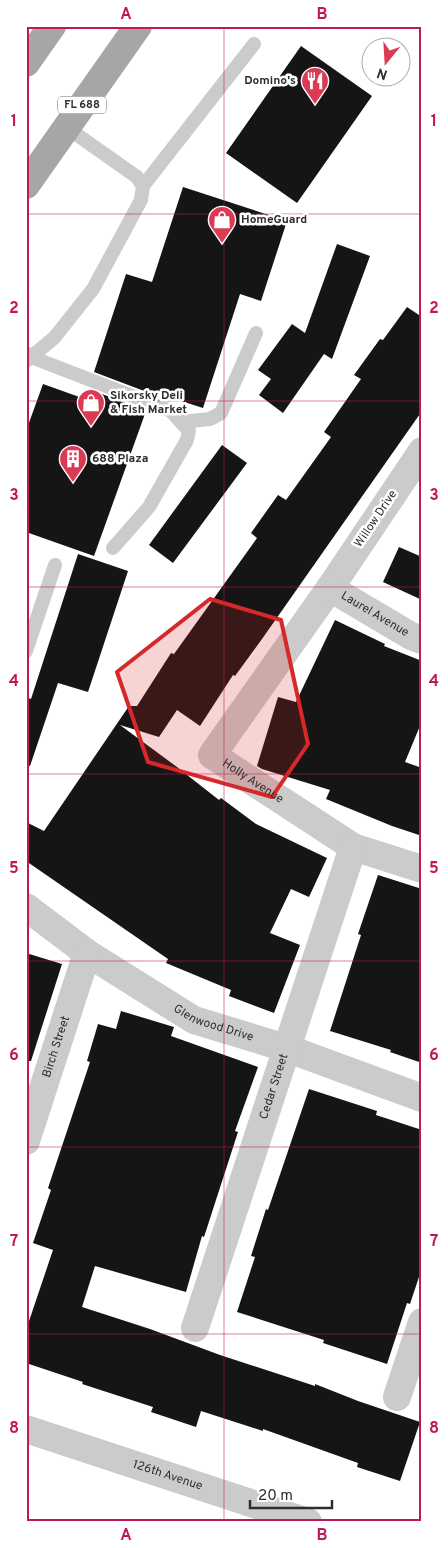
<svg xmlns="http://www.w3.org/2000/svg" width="448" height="1548" viewBox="0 0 448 1548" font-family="Overpass,sans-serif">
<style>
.building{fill:#151515}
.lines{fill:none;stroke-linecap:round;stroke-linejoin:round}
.lane{stroke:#cbcbcb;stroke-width:14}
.street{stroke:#cbcbcb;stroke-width:28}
.primary{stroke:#a6a6a6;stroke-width:28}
.marked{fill:#d62828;fill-opacity:0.2;stroke:#d62828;stroke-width:4;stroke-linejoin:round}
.grid{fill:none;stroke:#c2185b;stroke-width:1;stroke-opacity:0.55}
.labels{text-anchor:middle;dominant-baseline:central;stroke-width:5;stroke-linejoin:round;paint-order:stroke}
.shield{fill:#fff;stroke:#6d6d6d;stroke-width:1}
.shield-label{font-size:11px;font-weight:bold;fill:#2e2e2e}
.poi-label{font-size:12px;font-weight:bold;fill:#2e2e2e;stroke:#fff;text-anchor:start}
.street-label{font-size:12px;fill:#2e2e2e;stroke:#fff}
.neatline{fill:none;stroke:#c2185b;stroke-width:2}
.grid-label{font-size:16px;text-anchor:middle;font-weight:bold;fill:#c2185b}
</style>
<rect width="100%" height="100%" fill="#fff"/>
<path class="building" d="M301,46L372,96L297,203L226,153Z
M183,187L287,221L261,301L240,294L203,408L153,392L152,394L94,372L126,274L152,282Z
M337,244L370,256L332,359L324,354L283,413L259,395L271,379L258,370L292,324L305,333Z
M407,307L422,317V411L262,639L235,676L233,675L200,726L177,710L159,737L120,725L177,767L219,800L221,798L256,824L327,858L309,897L291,889L270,933L300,945L274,1013L229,996L231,990L166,963L168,959L26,861V822L44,831L129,706H137L171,653L174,654L257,538L251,533L278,495L286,500L331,437L324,432L361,379L354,375L380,339L383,340Z
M43,384L85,399L89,389L146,411L94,556L26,532V431Z
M222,445L247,463L173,563L149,545Z
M399,547L422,557V600L383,582Z
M78,554L128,571L88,692L58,683L30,766H26V697L31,699Z
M335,620L385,644L384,646L422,661V721L405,762L422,768V836L392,826L326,799L330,790L262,769L257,766L278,697L296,702Z
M378,875L422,889V1063L390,1052L391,1050L330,1031L361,935L358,934Z
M26,953L62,964L31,1061H26Z
M121,1011L174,1027L171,1036L258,1067L235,1131L238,1132L204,1237L202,1236L186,1292L95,1266L82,1307L150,1329L220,1355L315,1386V1384L358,1401L420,1422L400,1481L357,1467L358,1463L263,1429V1431L201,1411L196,1427L151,1412L153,1407L82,1384L83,1382L26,1363V1330L53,1250L33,1243L51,1190L48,1188L90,1062L87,1061L98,1024L116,1029Z
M309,1089L377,1111L376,1115L422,1130V1268L410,1304L407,1303L387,1364L323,1343L324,1340L237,1312L255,1257L251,1256L266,1209L268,1210Z"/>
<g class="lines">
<path class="lane" d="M143,186L254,44
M26,353L31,357L171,411L189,431L187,440L149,507L113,548
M26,361L54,338L93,289L141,200L143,186L137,177L66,127
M181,422L210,419L221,413L256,333
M26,651L55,565"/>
<g class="street">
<path id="s1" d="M422,451L330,588L212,755L353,847L422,869"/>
<path id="s2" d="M330,588L411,636L422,640"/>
<path id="s3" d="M26,907L87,953L194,1020L286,1048L422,1098"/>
<path id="s4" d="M26,1141L87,953"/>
<path id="s5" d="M195,1328L353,847"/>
<path d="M397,1397L422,1322"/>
<path id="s6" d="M26,1429L308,1522"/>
</g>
<path class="primary" d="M26,63L52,26
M26,185L138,26"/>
</g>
<path class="marked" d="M210,599L281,620L308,744L272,797L148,762L117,672Z"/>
<path class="grid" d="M224,26V1522M26,214H422M26,401H422M26,587H422M26,774H422M26,961H422M26,1147H422M26,1334H422"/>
<defs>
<symbol id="restaurant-pin" viewBox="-11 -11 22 30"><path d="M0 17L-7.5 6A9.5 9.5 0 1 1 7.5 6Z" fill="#dc3a53" stroke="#fff"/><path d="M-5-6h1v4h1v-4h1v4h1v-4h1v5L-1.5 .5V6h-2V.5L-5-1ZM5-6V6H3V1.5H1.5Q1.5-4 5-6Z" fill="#fff"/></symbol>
<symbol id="shop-pin" viewBox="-11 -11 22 30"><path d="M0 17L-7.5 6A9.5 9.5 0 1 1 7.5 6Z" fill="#dc3a53" stroke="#fff"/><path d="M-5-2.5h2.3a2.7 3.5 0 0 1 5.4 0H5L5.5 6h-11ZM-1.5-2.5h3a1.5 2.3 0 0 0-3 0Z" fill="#fff"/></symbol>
<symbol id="building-pin" viewBox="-11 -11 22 30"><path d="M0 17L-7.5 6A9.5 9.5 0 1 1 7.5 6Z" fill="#dc3a53" stroke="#fff"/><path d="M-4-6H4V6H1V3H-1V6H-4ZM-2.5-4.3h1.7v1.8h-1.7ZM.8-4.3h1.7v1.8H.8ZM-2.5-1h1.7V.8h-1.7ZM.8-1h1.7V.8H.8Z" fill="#fff"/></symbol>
</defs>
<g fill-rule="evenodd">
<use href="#restaurant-pin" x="299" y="65" width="32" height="43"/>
<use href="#shop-pin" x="206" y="204" width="32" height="43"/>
<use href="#shop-pin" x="75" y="387" width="32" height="43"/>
<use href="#building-pin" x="57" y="443" width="32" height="43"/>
</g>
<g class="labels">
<rect class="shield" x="58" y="96.5" width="48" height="17" rx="4"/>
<g class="shield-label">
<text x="82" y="105">FL 688</text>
</g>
<g class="poi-label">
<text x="296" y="81" text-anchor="end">Domino's</text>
<text x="241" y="220">HomeGuard</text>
<text x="110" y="396">Sikorsky Deli<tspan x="110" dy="14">&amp; Fish Market</tspan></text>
<text x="92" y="459">688 Plaza</text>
</g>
<g class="street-label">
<text transform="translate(376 519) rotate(-56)">Willow Drive</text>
<text stroke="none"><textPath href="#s2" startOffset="52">Laurel Avenue</textPath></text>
<text stroke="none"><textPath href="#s1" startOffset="418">Holly Avenue</textPath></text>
<text stroke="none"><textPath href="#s3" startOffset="222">Glenwood Drive</textPath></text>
<text stroke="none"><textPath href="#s4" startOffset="99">Birch Street</textPath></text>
<text stroke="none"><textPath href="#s5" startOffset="254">Cedar Street</textPath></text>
<text stroke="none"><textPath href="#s6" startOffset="149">126th Avenue</textPath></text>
</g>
</g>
<rect width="448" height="1548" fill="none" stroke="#ffffff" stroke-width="55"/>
<g transform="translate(386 62) rotate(198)"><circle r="24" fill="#ffffff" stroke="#ababab"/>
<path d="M0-4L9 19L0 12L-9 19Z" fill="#dc3a53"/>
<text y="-8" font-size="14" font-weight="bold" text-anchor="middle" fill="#2e2e2e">N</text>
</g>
<path d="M250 1500v8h82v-8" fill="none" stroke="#2e2e2e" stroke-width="2.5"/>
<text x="258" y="1500" font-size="15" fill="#2e2e2e" stroke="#ffffff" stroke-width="4" paint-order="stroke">20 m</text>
<rect x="28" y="28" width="392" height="1492" class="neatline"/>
<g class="grid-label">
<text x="126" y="19">A</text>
<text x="322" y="19">B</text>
<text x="14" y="126">1</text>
<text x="434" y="126">1</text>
<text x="14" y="313">2</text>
<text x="434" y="313">2</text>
<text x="14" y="500">3</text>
<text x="434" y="500">3</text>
<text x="14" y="686">4</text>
<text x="434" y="686">4</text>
<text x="14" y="873">5</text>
<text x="434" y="873">5</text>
<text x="14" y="1060">6</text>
<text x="434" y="1060">6</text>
<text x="14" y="1246">7</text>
<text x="434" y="1246">7</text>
<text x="14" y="1433">8</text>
<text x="434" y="1433">8</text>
<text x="126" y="1540">A</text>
<text x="322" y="1540">B</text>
</g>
</svg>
